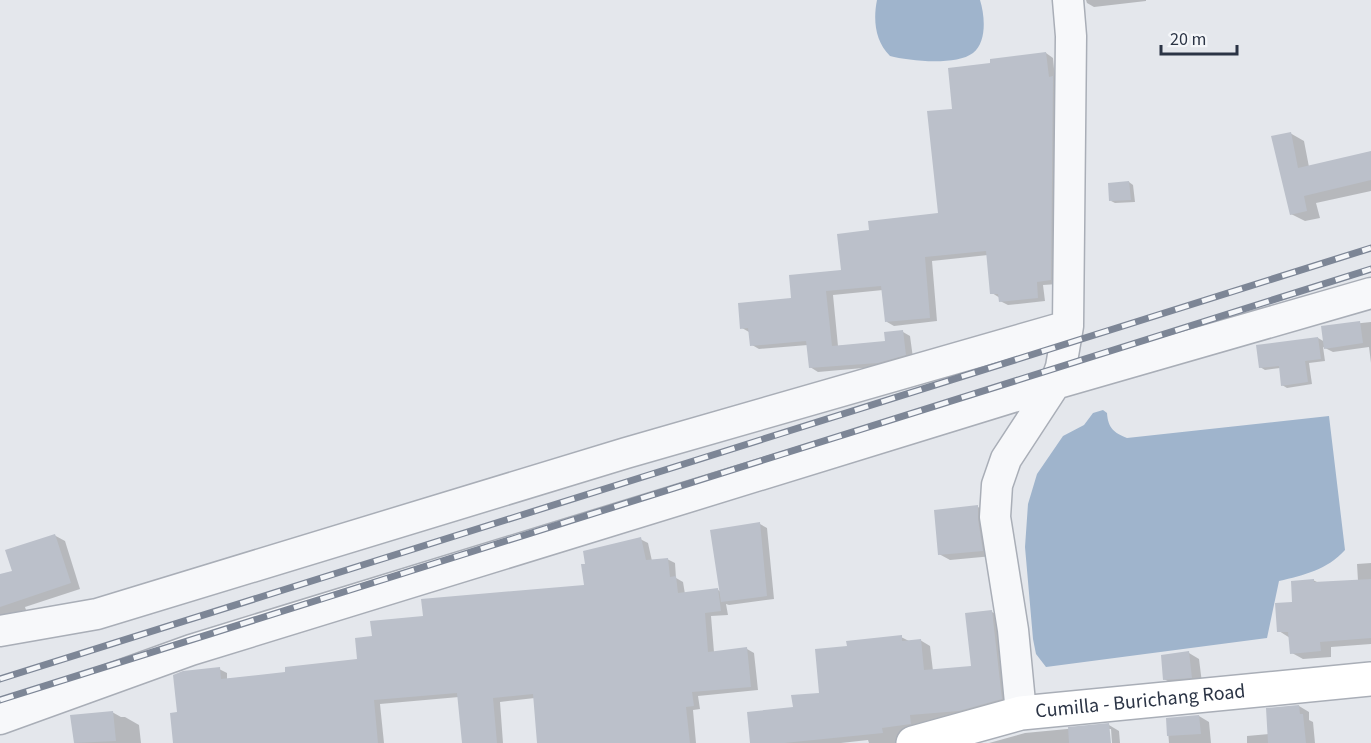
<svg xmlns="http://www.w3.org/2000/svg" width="1371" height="743" viewBox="0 0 1371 743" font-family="'Source Sans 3',sans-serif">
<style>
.water{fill:#9fb4cc}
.shadow{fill:#0003}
.building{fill:#bbc0ca}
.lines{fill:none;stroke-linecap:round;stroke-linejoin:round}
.street-casing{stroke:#a9aeb7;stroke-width:33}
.secondary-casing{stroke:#a9aeb7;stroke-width:36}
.street{stroke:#f7f8fa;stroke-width:30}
.secondary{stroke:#fff;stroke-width:33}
.rail-casing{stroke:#7d8696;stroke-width:7}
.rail{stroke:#f4f6f9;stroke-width:4.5;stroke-dasharray:14;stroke-linecap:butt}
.labels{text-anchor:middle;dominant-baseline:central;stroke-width:4.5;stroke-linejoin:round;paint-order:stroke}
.street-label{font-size:20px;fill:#2b3445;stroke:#f4f6f9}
</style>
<rect width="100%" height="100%" fill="#e4e7ec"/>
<path class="water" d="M877,0H980C985,16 987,42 973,53C956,66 909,61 890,56C875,41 873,20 877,0Z
M1103,410L1107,413C1108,428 1114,433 1127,438L1329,416L1345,550C1327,570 1304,575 1279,581L1267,638L1046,667L1036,654L1033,639L1025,547L1028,504L1037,474L1063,436L1084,425L1093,413Z"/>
<path class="shadow" d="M1086,0H1146V1L1094,7L1087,3Z
M1046,53L1053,58L1055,79L1060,82L1058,284L1043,285L1045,301L1008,305L1000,301V298L992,293L988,255L932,261L937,321L894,326L887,322L883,290L833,295L838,346L887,342L903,332L910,336L913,358L886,366L818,372L810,367L808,345L759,349L752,345L749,332L742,328L843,272L871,232L940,214L954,110L992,64Z
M1290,133L1304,141L1309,167L1371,152V191L1316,203L1320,218L1305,221L1291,214Z
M1129,182L1133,185L1135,202L1115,203L1111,201Z
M1371,322V363L1369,347L1333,352L1323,347L1325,361L1309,363L1312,384L1287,388L1282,385L1280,368L1265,370L1260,367L1318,338L1325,342L1323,327Z
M978,507L988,513L993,556L950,560L939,554L935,511Z
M760,524L767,528L774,599L729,605L726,604L728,615L711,616L714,652L747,649L754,653L758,690L698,696L700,709L693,710L696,743H539L535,698L500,702L503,743H463L459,697L380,704L384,743H175L219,669L227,673V679L287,673L358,660L373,638L424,617L585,587L640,539L648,543L652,561L667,559L675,563L676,578L683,582L685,594L718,590L721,592Z
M54,535L65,541L80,589L25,607L26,610L0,617V591Z
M1371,563V644L1331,647V657L1303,659L1292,653L1290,638L1279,631L1294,603L1313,580L1319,583L1358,581L1357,564Z
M992,612L1002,618L1012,704L905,743H869L868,740L841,743H752L794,709L821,694L848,647L901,637L909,641L920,640L930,646L933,671L972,667Z
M1189,653L1199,659L1202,683L1175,685L1164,679Z
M1299,706L1309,712V720L1313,722L1315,743H1247V736L1269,734Z
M112,712L121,717H125L139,725L141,743H75L72,717Z
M1199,716L1209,722L1211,743H1169L1167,719Z
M1109,725L1119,731L1120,743H1112L1111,729H1108L1109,743H989L1025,733Z"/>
<path class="building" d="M1046,52L1049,77L1053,76L1051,280L1037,282L1038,298L999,302L998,294H990L986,251L925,257L930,318L885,322L881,286L826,291L832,346L885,341L884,332L903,330L906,355L878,363L809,368L806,341L750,346L748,328L740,329L738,303L791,298L789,275L841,270L837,234L869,230L868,221L938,213L927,111L952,109L948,68L990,63V59Z
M1291,132L1298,168L1371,151V180L1304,196L1307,211L1290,215L1271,136Z
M1129,181L1131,200L1109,201L1108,183Z
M1360,321L1363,343L1324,349L1321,326Z
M1318,337L1321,359L1305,361L1308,382L1281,386L1279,366L1259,368L1256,345Z
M978,505V519L983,551L938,555L934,510Z
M760,522L767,596L721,602L710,530Z
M55,534L71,583L0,607V574L12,571L5,550Z
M641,537L646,560L668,558L670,577L676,576L678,593L718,588L721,611L705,613L708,652L747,647L751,687L692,692L694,706L686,707L690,743H537L533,694L493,698L497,743H462L457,693L374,700L378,743H173L170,713L177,712L173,675L183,671L220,667L221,679L285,672V667L357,659L355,638L372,636L370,621L423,616L421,599L584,585L581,564H585L583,551Z
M1314,579V582L1371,579V638L1320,642L1321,651L1290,654L1288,632H1277L1275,603L1292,602L1291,581Z
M992,610L1002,699L959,711L910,715L911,724L882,728L883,733L784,743H750L747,712L793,707L791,695L819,693L815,649L847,646L846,641L902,635V641L921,639L924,670L971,666L965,613Z
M1189,651L1192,678L1163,680L1161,655Z
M1299,705L1300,714H1303L1306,743H1268L1266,708Z
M113,711L116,741L74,743L70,715Z
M1199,715L1201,734L1167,736L1166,718Z
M1109,723L1111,743H1069L1068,727Z"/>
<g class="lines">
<defs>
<path id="street" d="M0,631L97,614L626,453L1068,326
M1021,713L1013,630L995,517L997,485L1006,459L1055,384L1061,367L1068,326L1071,36L1068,0
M0,719L191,650L1055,384L1371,293"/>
<g id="secondary">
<path id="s1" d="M913,743L1021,713L1371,679"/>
</g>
</defs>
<use href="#street" class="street-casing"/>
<use href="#secondary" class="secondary-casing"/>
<use href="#street" class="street"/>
<use href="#secondary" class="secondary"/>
<defs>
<path id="rail" d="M0,679L1371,248
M0,700L1371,269"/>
</defs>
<use href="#rail" class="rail-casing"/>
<use href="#rail" class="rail"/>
</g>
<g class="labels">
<g class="street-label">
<text stroke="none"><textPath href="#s1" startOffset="232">Cumilla - Burichang Road</textPath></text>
</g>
</g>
<path d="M1161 45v9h76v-9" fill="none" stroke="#2b3445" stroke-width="3"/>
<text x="1170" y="45" font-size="18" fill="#2b3445" stroke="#f4f6f9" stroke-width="4.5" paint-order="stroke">20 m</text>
</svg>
